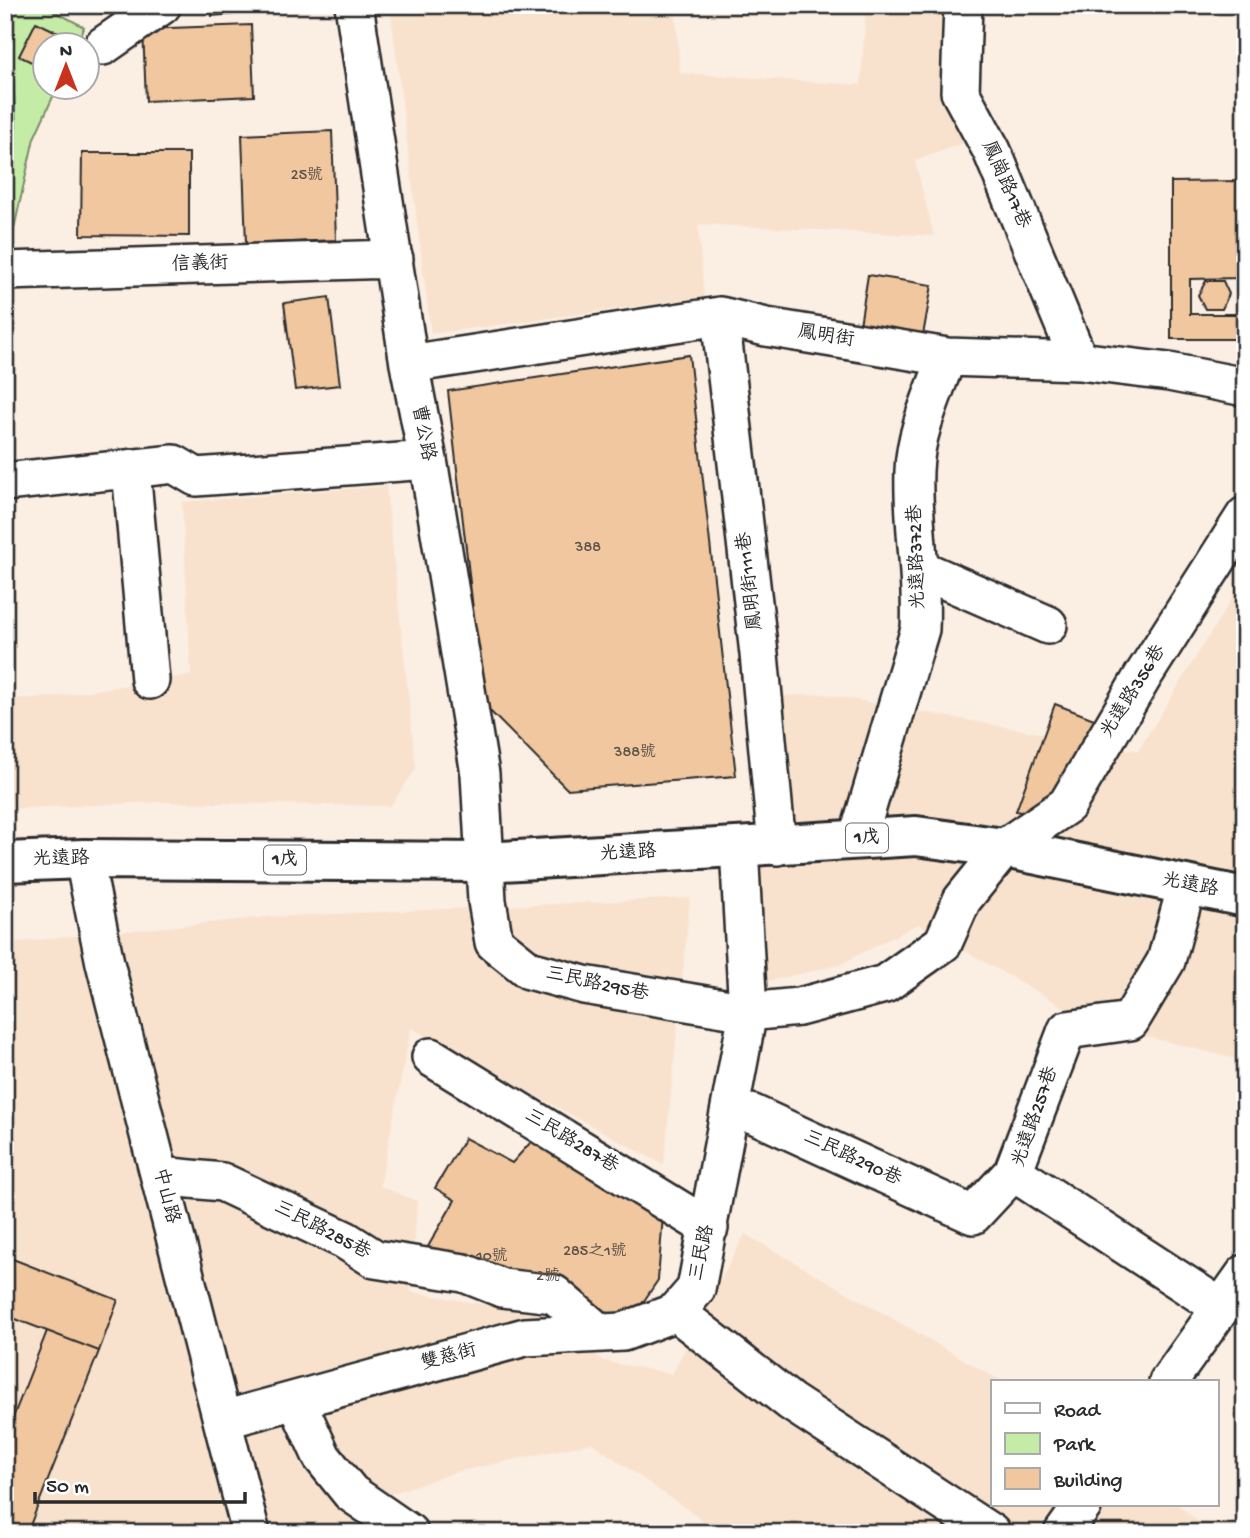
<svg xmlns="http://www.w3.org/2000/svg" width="1250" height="1538" viewBox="0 0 1250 1538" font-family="'Gochi Hand','LXGW WenKai TC',sans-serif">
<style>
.built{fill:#f8e2ce}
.green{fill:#c4eca7;stroke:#788c69;stroke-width:2}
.water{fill:#7acad4;stroke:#5a8a90;stroke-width:2}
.building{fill:#f1c7a0;stroke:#2b2b2b;stroke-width:2}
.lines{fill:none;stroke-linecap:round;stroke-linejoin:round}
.minor-casing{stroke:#2b2b2b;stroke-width:42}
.major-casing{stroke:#2b2b2b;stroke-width:44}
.minor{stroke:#fff;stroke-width:37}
.major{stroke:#fff;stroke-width:38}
.labels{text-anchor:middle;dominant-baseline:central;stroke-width:7;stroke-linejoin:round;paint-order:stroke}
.number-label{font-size:16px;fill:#5c5248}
.shield{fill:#fff;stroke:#6b6b6b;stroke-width:2}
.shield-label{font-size:18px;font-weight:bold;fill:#2b2b2b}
.street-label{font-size:19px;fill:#2b2b2b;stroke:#fff}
</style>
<rect width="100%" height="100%" fill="#fbeee2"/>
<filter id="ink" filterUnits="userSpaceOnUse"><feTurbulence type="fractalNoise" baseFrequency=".0143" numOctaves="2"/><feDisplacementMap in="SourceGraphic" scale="14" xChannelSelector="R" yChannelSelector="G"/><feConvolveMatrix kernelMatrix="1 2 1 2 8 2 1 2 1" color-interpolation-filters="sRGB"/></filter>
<g filter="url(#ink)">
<path class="built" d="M390,5H675L680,73L861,85L866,7L943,5L940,92L966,142L915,161L934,236L698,224L704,297L431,334Z
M386,486L416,769L390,806L160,802L5,809V699L53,697L191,675L182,502Z
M1245,577V1061L1092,1023L918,924L839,965L738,988L777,696L823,694L1138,751Z
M690,898L664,1165L411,1028L380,1186L417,1201L411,1292L556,1317L603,1361L672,1374L745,1234L1003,1382H993V1505H1178L1212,1533H721L592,1443L456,1472L346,1509L381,1533H5V943L268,917Z"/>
<path class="green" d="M5,5H43L84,27L76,45L46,46V88H57L34,138L8,256H5Z"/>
<path class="water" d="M5,5H9L16,127L5,172Z"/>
<path class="building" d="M104,5H139L116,22Z
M211,5H283L284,10L212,16Z
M36,22L74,40L71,46H46V69L19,56Z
M251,25L254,96L146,101L143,29Z
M332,131L336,240L246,244L242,135Z
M82,153H189V236L81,235Z
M1240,181V278L1190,279V314H1245V339H1171V182Z
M868,275L932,285L923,335L860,325Z
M1206,281H1223L1229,294L1222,309H1205L1198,295Z
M329,297L340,385L295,390L284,303Z
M689,355L736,776L567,789L484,705L448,391Z
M1055,704L1102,722L1053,819L1016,811Z
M540,1132L663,1215L658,1280L623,1332L426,1250L455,1200L435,1188L465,1138L512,1163Z
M5,1256L118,1300L99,1351L5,1315Z
M47,1331L99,1351L27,1533H5V1438Z
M377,1522L381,1533H340Z"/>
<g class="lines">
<defs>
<path id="minor" d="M354,5L409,364L428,460L480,774L487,901L494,942L529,970L584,985L748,1012L799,1007L885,984L943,943L962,900L1004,848L1067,805L1143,676L1245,516
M963,5L960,92L992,151L1079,361
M103,46L162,5
M5,271L394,259
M720,316L759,654L777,846
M409,364L720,316L766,327L947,357L1079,361L1169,372L1245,387
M131,469L150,680
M5,482L174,464L196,477L428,460
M920,569L1048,625
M858,838L920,629C923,576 912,524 914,471C915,432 934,393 947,357
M84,859L105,963L251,1533
M1187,885L1166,961L1130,1021L1067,1030L1013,1172L1220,1307
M431,1057L709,1228
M729,1113H751L973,1215L1013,1172
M160,1176L222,1182L345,1240L375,1259L464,1273L502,1288L554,1294L597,1331
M676,1312L791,1402L991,1533
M1168,1382L1245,1274
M296,1400L322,1457L351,1493L409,1533
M223,1420L525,1337L623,1332L676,1312L696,1289L748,1012L739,847
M1063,1533L1083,1505"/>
<path id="major" d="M5,862L84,859L485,862L916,836L1004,848L1245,897"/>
</defs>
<use href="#minor" class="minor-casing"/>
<use href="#major" class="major-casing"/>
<use href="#minor" class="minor"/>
<use href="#major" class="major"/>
</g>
</g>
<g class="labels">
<g class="number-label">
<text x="307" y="176">25號</text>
<text x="588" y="548">388</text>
<text x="635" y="753">388號</text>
<text x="595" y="1252">285之1號</text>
<text x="492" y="1257">10號</text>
<text x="548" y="1277">2號</text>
</g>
<g class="shield">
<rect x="846" y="823.5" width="42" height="29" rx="5"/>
<rect x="264" y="845.5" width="42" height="29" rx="5"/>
</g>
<g class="shield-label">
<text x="867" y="838">1戊</text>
<text x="285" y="860">1戊</text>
</g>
<g class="street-label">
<text transform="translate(1005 185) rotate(66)">鳳崗路17巷</text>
<text transform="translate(200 265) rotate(-2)">信義街</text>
<text transform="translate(826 337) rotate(9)">鳳明街</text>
<text transform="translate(422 433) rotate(79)">曹公路</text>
<text transform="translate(918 557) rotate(-92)">光遠路372巷</text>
<text transform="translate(751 581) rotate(-97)">鳳明街111巷</text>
<text transform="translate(1134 692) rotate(-58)">光遠路356巷</text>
<text transform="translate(628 854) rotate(-3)">光遠路</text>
<text transform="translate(61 860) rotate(-1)">光遠路</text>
<text transform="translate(1190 886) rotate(11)">光遠路</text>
<text transform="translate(597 985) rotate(12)">三民路295巷</text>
<text transform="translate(1036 1117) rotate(-71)">光遠路257巷</text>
<text transform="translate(571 1142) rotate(31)">三民路287巷</text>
<text transform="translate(852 1159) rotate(25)">三民路290巷</text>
<text transform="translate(165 1196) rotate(76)">中山路</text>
<text transform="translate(322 1231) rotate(27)">三民路285巷</text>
<text transform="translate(703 1253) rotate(-78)">三民路</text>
<text transform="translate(449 1358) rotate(-15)">雙慈街</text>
</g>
</g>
<rect width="1250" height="1538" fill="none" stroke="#fff" stroke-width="28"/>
<rect x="14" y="14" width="1222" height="1510" fill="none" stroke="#2b2b2b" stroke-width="2.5" filter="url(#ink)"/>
<rect x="991" y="1380" width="228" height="126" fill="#ffffff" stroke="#aaaaaa" stroke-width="2"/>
<rect x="1005" y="1403" width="35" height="10" fill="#ffffff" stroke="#aaaaaa" stroke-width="2"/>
<text x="1054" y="1416" font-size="21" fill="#2b2b2b">Road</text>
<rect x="1005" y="1433" width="35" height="21" fill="#c4eca7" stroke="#aaaaaa" stroke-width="2"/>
<text x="1054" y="1450" font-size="21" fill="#2b2b2b">Park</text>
<rect x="1005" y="1468" width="35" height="21" fill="#f1c7a0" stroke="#aaaaaa" stroke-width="2"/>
<text x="1054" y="1486" font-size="21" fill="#2b2b2b">Building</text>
<g transform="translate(66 66)"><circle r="33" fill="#ffffff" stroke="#aaaaaa" stroke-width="2"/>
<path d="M0-5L12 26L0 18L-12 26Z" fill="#c8321e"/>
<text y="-10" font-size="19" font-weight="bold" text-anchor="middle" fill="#2b2b2b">N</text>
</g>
<path d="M35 1492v10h210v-10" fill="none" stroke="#2b2b2b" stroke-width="3.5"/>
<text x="46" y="1492" font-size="21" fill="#2b2b2b" stroke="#ffffff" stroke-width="5" paint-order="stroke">50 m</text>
</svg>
